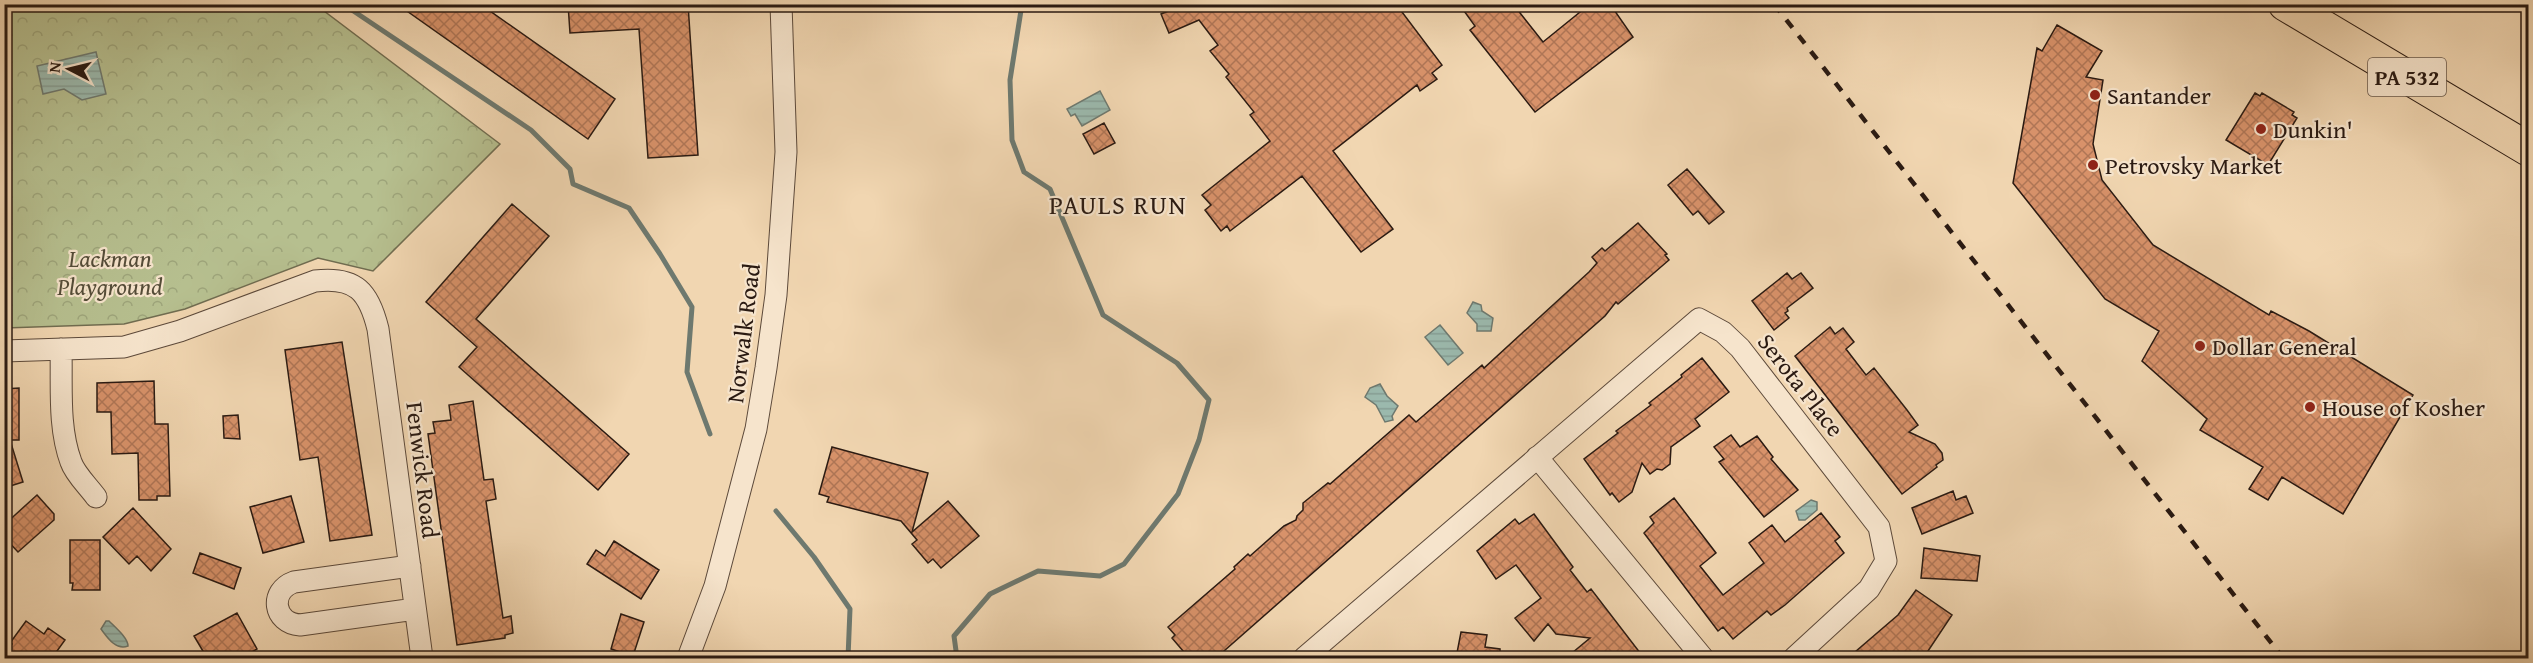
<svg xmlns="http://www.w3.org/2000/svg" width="2533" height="663" viewBox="0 0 2533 663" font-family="'Gentium Book Plus',serif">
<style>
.park{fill:url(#park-crowns);stroke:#706c50;stroke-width:1.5}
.water{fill:url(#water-rules);stroke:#6e796f;stroke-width:1.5}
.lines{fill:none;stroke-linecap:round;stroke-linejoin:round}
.stream{stroke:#6e796f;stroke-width:5}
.building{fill:url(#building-cross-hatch);stroke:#2a1a12;stroke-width:1.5}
.street-casing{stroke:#5c493a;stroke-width:23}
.primary-casing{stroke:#2a1a12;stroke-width:35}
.street{stroke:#f6e4cc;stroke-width:21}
.primary{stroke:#f1d6b1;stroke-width:33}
.rail{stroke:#2a1a12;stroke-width:4.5;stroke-dasharray:10 10;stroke-linecap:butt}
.poi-dot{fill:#8f2418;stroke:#f6e4cc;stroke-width:2}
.labels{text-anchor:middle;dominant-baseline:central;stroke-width:4.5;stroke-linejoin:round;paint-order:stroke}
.shield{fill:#f6e4cc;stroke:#67574a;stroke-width:1.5}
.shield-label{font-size:22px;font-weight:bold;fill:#2a1a12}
.poi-label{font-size:24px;fill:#2a1a12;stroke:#f6e4cc;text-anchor:start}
.park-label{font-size:24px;font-style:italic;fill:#544c38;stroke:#f6e4cc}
.street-label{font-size:24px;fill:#2a1a12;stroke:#f6e4cc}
.neighbourhood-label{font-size:26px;letter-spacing:1.5px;fill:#2a1a12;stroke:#f6e4cc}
</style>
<defs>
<pattern id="park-crowns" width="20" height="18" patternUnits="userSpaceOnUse" patternTransform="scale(1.5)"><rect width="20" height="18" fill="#b6bf8f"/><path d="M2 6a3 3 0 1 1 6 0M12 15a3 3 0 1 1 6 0" fill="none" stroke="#9da47a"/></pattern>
<pattern id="water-rules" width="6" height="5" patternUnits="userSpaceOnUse" patternTransform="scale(1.5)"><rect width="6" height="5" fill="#9bb9ad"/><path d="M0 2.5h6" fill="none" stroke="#869e94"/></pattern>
<pattern id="building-cross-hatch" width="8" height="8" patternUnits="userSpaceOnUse" patternTransform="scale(1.5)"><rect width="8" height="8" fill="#d8926a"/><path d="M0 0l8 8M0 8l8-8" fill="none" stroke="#af7656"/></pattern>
</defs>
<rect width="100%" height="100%" fill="#f1d6b1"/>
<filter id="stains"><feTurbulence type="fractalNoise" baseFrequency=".00333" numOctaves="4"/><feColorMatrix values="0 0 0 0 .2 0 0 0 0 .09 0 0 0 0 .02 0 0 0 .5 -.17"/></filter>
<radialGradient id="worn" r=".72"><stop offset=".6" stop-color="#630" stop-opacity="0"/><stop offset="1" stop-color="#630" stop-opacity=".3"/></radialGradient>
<path class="park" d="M4,5H316L500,144L373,271L318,258L185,309L124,324L5,328Z"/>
<path class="water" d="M96,52L106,94L82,100L64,89L43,94L37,66Z
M1100,91L1110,110L1082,126L1075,114L1071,116L1067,109Z
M1473,302L1481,305L1482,311L1493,318L1491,331H1477V324L1467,313Z
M1440,325L1463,353L1448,365L1425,337Z
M1380,384L1387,396L1398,406L1392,416L1393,420L1385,422L1376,405L1365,397L1370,388Z
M1811,500L1817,502V510L1805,520H1799L1796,511Z
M106,621H109C116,628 128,638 128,646C116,651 107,637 101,629Z"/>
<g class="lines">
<path class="stream" d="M343,4L531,130L570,169L573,184L629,208L660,254L692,307L687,372L710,434
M776,511L814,557L850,609L848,658
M957,658L954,636L990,594L1038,571L1100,576L1124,564L1178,494L1199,440L1209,400L1177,363L1103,315L1050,189L1024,172L1012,140L1010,80L1022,4"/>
</g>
<path class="building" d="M397,4H480L615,99L588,139Z
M568,4H688L698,155L648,158L639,29L570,33Z
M1186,4H1396L1442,65L1432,73L1437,79L1420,91L1417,85L1333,151L1393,229L1361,252L1302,176L1230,231L1227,226L1221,231L1205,210L1211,205L1202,195L1270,141L1250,115L1254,112L1226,77L1229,74L1210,51L1218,45L1199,20L1169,33L1161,14Z
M1459,4H1513L1543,42L1590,4H1610L1633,37L1535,112L1470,30L1475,26Z
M2057,25L2102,51L2086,77L2103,80L2093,144L2102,180L2153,245L2269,315L2271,311L2309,331L2413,395L2343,514L2282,477L2268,500L2249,489L2263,467L2200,430L2207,419L2142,361L2159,331L2105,299L2013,183L2037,48L2042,51Z
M2255,93L2260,96L2262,93L2294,112L2292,115L2297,118L2268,165L2226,140Z
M1104,123L1115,143L1094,154L1083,134Z
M1687,169L1724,212L1709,224L1698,211L1693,215L1668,185Z
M512,204L549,236L476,319L629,454L598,490L459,367L477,347L426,302Z
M1638,223L1667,254L1665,255L1669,260L1618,304L1616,302L1605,316L1216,658H1189L1172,638L1175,635L1168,627L1235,569L1234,567L1248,554L1250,556L1284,526L1296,520L1297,516L1303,510V503L1328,483L1330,484L1409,415L1416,422L1482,365L1484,368L1589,272L1597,263L1592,257L1602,248L1605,251Z
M1787,273L1792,279L1801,273L1813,288L1787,308L1788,311L1785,313L1789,318L1774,330L1752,301Z
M1830,327L1835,334L1843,328L1854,342L1846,349L1866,375L1874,368L1907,410L1918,425L1909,432L1935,444L1942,453L1943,460L1936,465L1937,467L1902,494L1795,356Z
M342,342L372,535L330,541L318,457L300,460L285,350Z
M1702,358L1729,392L1695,419L1700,426L1671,447L1670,464L1662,470L1657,469L1650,474L1642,463L1632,492L1619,502L1612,493L1610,495L1584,459L1618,433L1616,431L1651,405L1649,403L1682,377L1681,375Z
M154,381L155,424H168L170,496H157V500H139L138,453L112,454L111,412H97V383Z
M19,388V440H10L23,482L4,488V389Z
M473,401L484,480L493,479L496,499L486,501L503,618L511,616L513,633L505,635V638L457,645L428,434L435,433L433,422L451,420L449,405Z
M238,415L240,439L224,438L223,416Z
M1731,435L1740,447L1757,436L1773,457L1771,459L1798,490L1764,517L1719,462L1724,459L1714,447Z
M832,447L928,473L912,532L948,501L979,536L941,568L933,559L928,563L912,544L917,540L901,521L827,502L829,497L819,494Z
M1953,491L1956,500L1966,496L1973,513L1922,534L1912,508Z
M37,495L54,514V520L18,552L4,537V525Z
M291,496L304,542L263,553L250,507Z
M1674,498L1716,553L1700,566L1723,595L1764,563L1749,543L1772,525L1785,542L1821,513L1840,537L1835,541L1844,553L1785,605L1771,615L1767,611L1733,639L1723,627L1718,631L1644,533L1654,523L1650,517Z
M133,508L171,549L151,571L137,556L129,564L103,537Z
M1534,514L1573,567L1570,570L1587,592L1591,589L1644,658H1566L1590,638L1556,634L1548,624L1534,641L1515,618L1541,598L1516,565L1496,579L1477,551L1515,519L1519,524Z
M70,540H100V590H72L73,583H70Z
M614,541L659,570L641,599L587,564L596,550L605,556Z
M1924,548L1980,556L1977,581L1921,578Z
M200,553L241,568L234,589L193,573Z
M1916,590L1952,615L1928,651L1935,658H1848L1898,615Z
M237,613L257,649L241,658H207L194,636Z
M621,614L644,622L633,656L611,649Z
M26,621L44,634L48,628L65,640L52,658H4V654L12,644L10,643Z
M1461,632L1487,635L1485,647L1500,649V658H1456Z"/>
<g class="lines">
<defs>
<path id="street" d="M61,349C62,386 58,427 71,462C75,474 88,486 96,497
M4,351L124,347L180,331L315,281C356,276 369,292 378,329L422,658
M1537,457L1703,658
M410,566L294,582C269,591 273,623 300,625L415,609
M688,658L715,586L756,429L766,368L776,295L786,152L781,4
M1304,658L1699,319L1723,332L1740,348L1879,527L1886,561L1869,589L1794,658"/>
<path id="primary" d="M2285,4L2528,149"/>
</defs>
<use href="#street" class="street-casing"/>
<use href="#primary" class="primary-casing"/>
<use href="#street" class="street"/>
<use href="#primary" class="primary"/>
<path class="rail" d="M1774,4L2283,658"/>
</g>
<g class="poi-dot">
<circle cx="2095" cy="95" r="6"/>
<circle cx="2261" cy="129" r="6"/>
<circle cx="2093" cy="165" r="6"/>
<circle cx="2200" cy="346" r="6"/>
<circle cx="2310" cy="407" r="6"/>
</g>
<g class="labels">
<rect class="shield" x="2368" y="58" width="78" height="38" rx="4.5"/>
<g class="shield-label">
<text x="2407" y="77">PA 532</text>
</g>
<g class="poi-label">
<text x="2107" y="95">Santander</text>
<text x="2273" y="129">Dunkin'</text>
<text x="2105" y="165">Petrovsky Market</text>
<text x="2212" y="346">Dollar General</text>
<text x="2322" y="407">House of Kosher</text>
</g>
<g class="park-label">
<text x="110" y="258">Lackman<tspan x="110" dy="28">Playground</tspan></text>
</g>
<g class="street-label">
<text transform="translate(743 333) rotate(-83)">Norwalk Road</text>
<text transform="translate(1801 385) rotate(52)">Serota Place</text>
<text transform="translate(423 470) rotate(83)">Fenwick Road</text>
</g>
<g class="neighbourhood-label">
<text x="1118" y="204">PAULS RUN</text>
</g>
</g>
<rect width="2533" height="663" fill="none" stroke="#f1d6b1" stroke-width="24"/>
<rect x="6" y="6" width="2521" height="651" fill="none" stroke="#2a1a12" stroke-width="3"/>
<rect x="12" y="12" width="2509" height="639" fill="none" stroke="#2a1a12" stroke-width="1.5"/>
<g transform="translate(69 69) rotate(277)" stroke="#f6e4cc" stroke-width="4.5" paint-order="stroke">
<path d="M0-4.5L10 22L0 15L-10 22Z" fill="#2a1a12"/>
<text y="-9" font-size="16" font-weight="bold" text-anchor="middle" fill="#2a1a12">N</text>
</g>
<rect width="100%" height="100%" filter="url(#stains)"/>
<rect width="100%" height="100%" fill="url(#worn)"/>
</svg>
